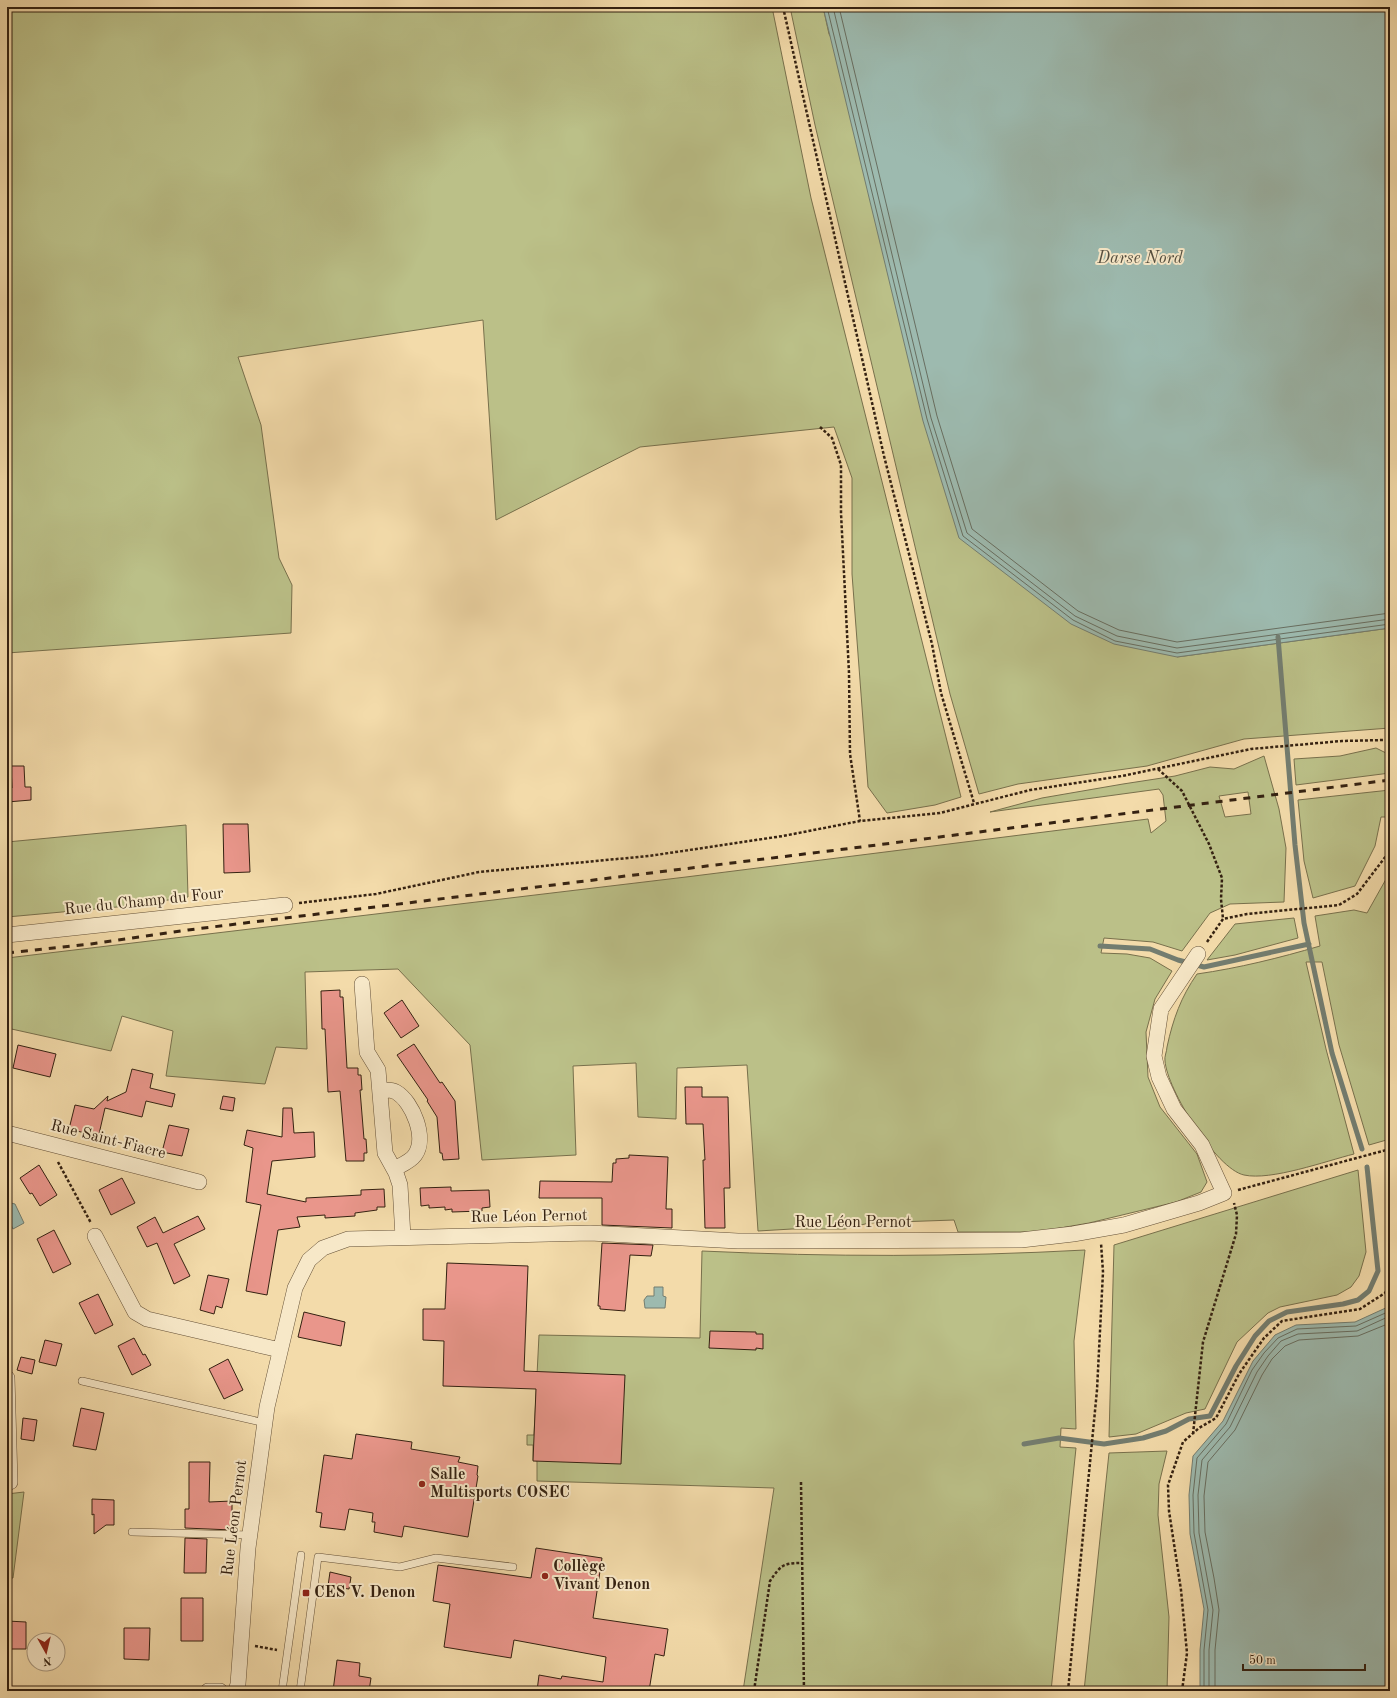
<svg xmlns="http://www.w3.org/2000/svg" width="1397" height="1698" viewBox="0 0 1397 1698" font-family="'Old Standard TT',serif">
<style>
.green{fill:#bbc088;stroke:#78704c;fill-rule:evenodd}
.water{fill:#9dbaaf;stroke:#737d70}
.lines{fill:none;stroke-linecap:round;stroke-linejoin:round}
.shore{stroke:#686e60;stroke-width:1}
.stream{stroke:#737d70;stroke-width:5}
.building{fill:#e9968b;stroke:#342111}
.service-casing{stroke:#645037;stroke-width:8}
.minor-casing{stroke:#645037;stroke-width:16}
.path{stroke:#342111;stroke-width:2.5;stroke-dasharray:3 2;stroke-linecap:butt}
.service{stroke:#f7e8c8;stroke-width:7}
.minor{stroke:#f7e8c8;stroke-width:15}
.rail{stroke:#342111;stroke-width:3;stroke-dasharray:7 7;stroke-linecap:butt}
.poi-dot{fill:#8f2418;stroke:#f7e8c8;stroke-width:1.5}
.labels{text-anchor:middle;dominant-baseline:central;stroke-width:4;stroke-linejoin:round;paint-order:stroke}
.street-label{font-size:16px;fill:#342111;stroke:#f7e8c8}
.poi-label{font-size:16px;font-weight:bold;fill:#342111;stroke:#f7e8c8;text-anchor:start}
.water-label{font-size:17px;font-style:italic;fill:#544f40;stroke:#f7e8c8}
</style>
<rect width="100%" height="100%" fill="#f3dbaa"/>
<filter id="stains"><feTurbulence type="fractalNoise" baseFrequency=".005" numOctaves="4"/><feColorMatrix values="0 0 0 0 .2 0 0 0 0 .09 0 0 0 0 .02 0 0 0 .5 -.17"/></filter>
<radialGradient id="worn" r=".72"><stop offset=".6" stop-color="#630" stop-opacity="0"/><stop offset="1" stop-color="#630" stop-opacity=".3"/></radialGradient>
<path class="green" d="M7,7H772L811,198L961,797L935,805L887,813L868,787L852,574V478L834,427L640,447L496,520L483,320L238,357L261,425L279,558L292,585L291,633L7,653Z
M790,7H823L829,34L1177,657L1390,628V728L1244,739L1147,766L1018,784L979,794L950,694L815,125Z
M1376,748L1390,755V773L1296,785L1294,759L1340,756Z
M1264,756L1279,809L1286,848L1284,902L1230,904L1210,913L1182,951L1153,942L1104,938L1101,953L1127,954L1150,958L1172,971L1155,999L1146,1032L1148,1077L1160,1107L1197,1154L1207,1182L1201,1192L1176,1202L1089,1223L1037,1232H958L954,1220L869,1223L845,1229H792L758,1231L747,1065L677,1068L676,1119L638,1117L636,1063L573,1066L576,1155L482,1160L470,1045L398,969L305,972L307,1049L276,1047L265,1084L166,1076L173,1031L122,1016L111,1051L7,1028V988L10,971H7V958L686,877L1148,819L1151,833L1166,821L1163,795L1159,789L990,812L1042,798L1123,784L1175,776L1210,767L1234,769ZM1248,792L1251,814L1225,817L1219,796Z
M1390,790V807L1388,817H1381L1375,846L1355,886L1313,898L1304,861L1298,800Z
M186,825L188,897L128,906L7,917V842Z
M1390,872V1139L1369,1145L1339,1045L1322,962H1306L1326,1049L1354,1154C1326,1161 1271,1181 1244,1175C1216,1169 1167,1089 1165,1061C1164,1057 1167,1051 1167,1047C1173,1019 1181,997 1197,974C1239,968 1279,958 1320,946L1315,916L1354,910L1367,913Z
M1294,918L1298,938L1235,955L1207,960L1235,924Z
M1358,1170L1366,1252L1359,1276L1351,1287L1337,1295L1280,1307L1268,1313L1237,1342L1205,1409L1186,1413L1136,1434L1109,1437L1114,1245Z
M1085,1250L1074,1341L1076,1429L1061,1428L1060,1447L1076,1448L1051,1691H743L774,1488L537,1481V1461L533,1460V1445H527V1435H534L539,1335L700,1338L702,1251C829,1257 957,1257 1085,1250Z
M1167,1451L1159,1484L1158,1515L1169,1617L1167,1691H1084L1109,1453Z
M24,1492L13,1578H7V1494Z"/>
<path class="water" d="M823,7H1390V628L1177,657L1114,644L1071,624L959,538L923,421Z
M11,1203L15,1204L24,1223L13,1229L7,1217V1204Z
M654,1287H663V1296L666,1297L665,1308H645L644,1300L647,1296H654Z
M1390,1306V1691H1200V1650L1204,1609L1190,1534L1189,1495L1193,1456L1223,1421L1253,1361L1275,1335L1296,1325L1355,1322Z"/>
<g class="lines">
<path class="shore" d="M827,7L927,419L963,536L1073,620L1115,641L1177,653L1390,624
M833,7L931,418L967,533L1075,616L1117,636L1177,648L1390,619
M839,7L937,416L972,529L1078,611L1119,630L1177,642L1390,613
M1204,1691V1650L1208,1610L1194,1533L1193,1495L1197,1458L1226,1424L1252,1370L1264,1353L1278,1338L1297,1329L1356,1326L1390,1311
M1209,1691V1650L1213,1610L1199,1533L1198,1495L1202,1460L1230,1427L1257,1372L1268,1356L1281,1341L1298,1334L1357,1331L1390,1316
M1215,1691V1650L1219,1610L1214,1578L1205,1532L1204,1496L1208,1462L1235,1430L1262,1375L1272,1359L1285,1346L1299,1340L1358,1336L1390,1323"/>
<path class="stream" d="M1278,637L1295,845L1304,923L1332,1053L1362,1149
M1100,946L1150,949L1178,960L1204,967L1309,944
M1024,1444L1059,1438L1104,1444L1143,1438L1166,1431L1189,1419L1210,1416L1236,1366L1255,1336L1269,1321L1287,1312L1343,1304L1358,1300L1369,1291L1378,1271L1367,1167"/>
</g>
<path class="building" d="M11,766H24L25,787H31V800L7,802V789L12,788Z
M223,824H248L250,872L224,873Z
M340,990V997H343L347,1068H358V1075H361L362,1090H360L364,1139H366L367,1153H364V1161H346L340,1091L328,1092L325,1029H322L321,991Z
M402,1000L419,1026L401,1038L384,1013Z
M414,1044L440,1083L442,1082L455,1101L459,1159L443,1160L442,1153H440L437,1117L427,1101L428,1100L397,1055Z
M18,1045L56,1054L50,1077L13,1068Z
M132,1069L153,1074L150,1088L175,1094L172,1107L146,1101L142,1117L105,1108L99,1134L89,1132V1134L69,1129L75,1105L94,1109L108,1096L107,1101L126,1092Z
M685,1087H702V1097H728L730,1188H724L725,1228H705L703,1160H705L703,1124H686Z
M223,1096L235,1098L233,1111L220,1109Z
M283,1108H292L294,1133L314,1132L315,1157L272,1161L267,1194L306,1202V1198L361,1195V1190L384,1189L385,1207H377V1210L355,1213V1216L325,1218V1215L297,1217L300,1227L278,1230L267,1295L246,1291L261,1205L246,1202L253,1148L244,1145L247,1130L282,1137Z
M169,1125L189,1129L182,1156L162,1152Z
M629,1155L668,1157L666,1209H672V1228L602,1225V1198H539L540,1181L612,1182L613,1163H616V1159L629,1158Z
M39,1165L57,1195L40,1206L32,1193L30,1194L20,1178Z
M122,1178L135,1203L111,1215L99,1190Z
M451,1187V1191L489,1190L490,1207L482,1208V1211L452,1212V1209L445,1210V1207L429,1208V1205L421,1206L420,1188Z
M198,1216L205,1229L174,1244L190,1276L174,1284L157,1243L147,1247L137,1227L155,1217L163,1233Z
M54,1230L71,1264L53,1273L37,1239Z
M602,1243L653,1245L651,1256L630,1255L625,1311L600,1309V1306H598Z
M447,1263L528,1266L524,1371L625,1375L621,1464L533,1461L536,1389L443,1386L444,1341L423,1340V1309H445Z
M208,1275L229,1279L222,1308L216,1306L214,1314L200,1310Z
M98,1294L113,1325L95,1334L79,1303Z
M304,1312L345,1322L341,1346L298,1337Z
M710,1331L756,1332V1334H763V1349L756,1348V1350L709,1348Z
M134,1338L143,1355L145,1354L151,1365L132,1375L118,1346Z
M45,1340L62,1344L56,1366L39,1362Z
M21,1357L35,1360L32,1374L17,1370Z
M228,1359L243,1390L224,1399L209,1369Z
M81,1408L104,1413L96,1450L73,1446Z
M23,1418L37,1420L34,1441L21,1439Z
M356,1434L412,1442L411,1449L460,1457L458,1462L478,1466L477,1475L478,1476L468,1537L404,1526L402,1537L374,1532L375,1522H372L373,1513L349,1509L345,1530L320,1527L322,1513L316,1512L324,1455L352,1459Z
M189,1462H210L209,1502L232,1501V1530L185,1528V1509H189Z
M92,1499L114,1500V1525H106L94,1534V1514L92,1515Z
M185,1538L207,1539L206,1573H184Z
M536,1548L602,1558L593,1618L668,1629L664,1656L655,1654L649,1691H537L539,1675L561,1679L562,1676L603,1682L606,1657L514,1640L511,1658L444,1647L450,1604L433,1601L438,1565L531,1578Z
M330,1572L351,1577L349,1589L328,1586Z
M181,1598H203V1641H181Z
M7,1621L26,1622V1649H7Z
M124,1628H150L149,1660L124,1659Z
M337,1660L360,1663L359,1676L371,1678L369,1691H333Z"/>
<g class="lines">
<defs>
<path id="service" d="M82,1381L265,1423
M132,1532L250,1535
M282,1691L301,1555
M300,1691L318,1557L400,1567L436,1558L513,1567"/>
<path id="minor" d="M7,935L285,905
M362,984L367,1052L378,1070L385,1153L396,1173L400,1185L403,1237
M381,1090C386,1090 391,1089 396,1092C413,1102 427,1138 415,1155C410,1162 401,1165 394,1169
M7,1133L199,1182
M95,1236L135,1312L147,1319L280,1350
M7,1483L10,1482L7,1378
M208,1691H220
M236,1691L238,1684L248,1548L267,1407L295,1288L309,1260L323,1248L348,1239L590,1233L738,1241L1021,1240L1073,1234L1124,1225L1199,1203L1224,1193L1202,1145L1174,1109L1159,1077L1154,1056L1161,1009L1198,954"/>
</defs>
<use href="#service" class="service-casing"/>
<use href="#minor" class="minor-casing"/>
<path class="path" d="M783,7L884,456L932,644L941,693L974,803
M820,427L832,438L841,465V513L849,673L850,754L860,821
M1158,769L1182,791L1209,844L1222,878L1221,899L1223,919
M299,903L376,894L479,872L649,856L783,836L860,821L940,813L1030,790L1122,776L1251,749L1342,741L1385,740
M1207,942L1223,919L1247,914L1339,905L1357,894L1386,856L1390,846
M58,1162L91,1223
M1238,1190L1390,1149
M1193,1434L1203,1342L1236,1234L1237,1215L1234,1203
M801,1482L804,1691
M255,1646L277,1650
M754,1691L770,1581C781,1565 783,1563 802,1563
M1068,1691L1097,1390L1103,1272L1101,1243
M1182,1691L1187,1653L1181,1590L1169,1511L1168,1485L1183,1442L1199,1428L1216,1418L1239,1374L1264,1338L1282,1321L1360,1309L1385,1293L1390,1285"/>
<use href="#service" class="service"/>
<use href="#minor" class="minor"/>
<path class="rail" d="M7,953L91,944L188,930L837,850L1390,780"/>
</g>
<g class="poi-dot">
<circle cx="422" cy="1484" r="4"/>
<circle cx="545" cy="1576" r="4"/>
<rect x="302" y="1589" width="8" height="8" rx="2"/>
</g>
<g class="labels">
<g class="street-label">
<text transform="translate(144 902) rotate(-6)">Rue du Champ du Four</text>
<text transform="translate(108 1140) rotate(14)">Rue Saint-Fiacre</text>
<text transform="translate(529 1217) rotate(-1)">Rue Léon Pernot</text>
<text x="853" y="1223">Rue Léon Pernot</text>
<text transform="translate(235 1518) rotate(-83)">Rue Léon Pernot</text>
</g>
<g class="poi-label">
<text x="430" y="1475">Salle<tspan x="430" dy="18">Multisports COSEC</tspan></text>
<text x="553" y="1567">Collège<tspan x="553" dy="18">Vivant Denon</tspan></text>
<text x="314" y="1593">CES V. Denon</text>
</g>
<g class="water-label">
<text x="1140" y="258">Darse Nord</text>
</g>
</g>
<rect width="1397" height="1698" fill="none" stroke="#f3dbaa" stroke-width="24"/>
<rect x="8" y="8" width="1381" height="1682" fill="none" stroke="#342111" stroke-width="2"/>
<rect x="12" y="12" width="1373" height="1674" fill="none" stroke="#342111"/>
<g transform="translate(46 1652) rotate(172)"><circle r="19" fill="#f7e8c8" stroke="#a9987f"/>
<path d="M0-3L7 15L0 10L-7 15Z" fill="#8f2418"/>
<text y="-6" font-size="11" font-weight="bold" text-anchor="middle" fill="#342111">N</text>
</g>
<path d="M1243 1664v6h122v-6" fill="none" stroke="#342111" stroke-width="2"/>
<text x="1249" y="1664" font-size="12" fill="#342111" stroke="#f7e8c8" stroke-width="3" paint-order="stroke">50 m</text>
<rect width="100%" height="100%" filter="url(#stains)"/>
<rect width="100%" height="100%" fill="url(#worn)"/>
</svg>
